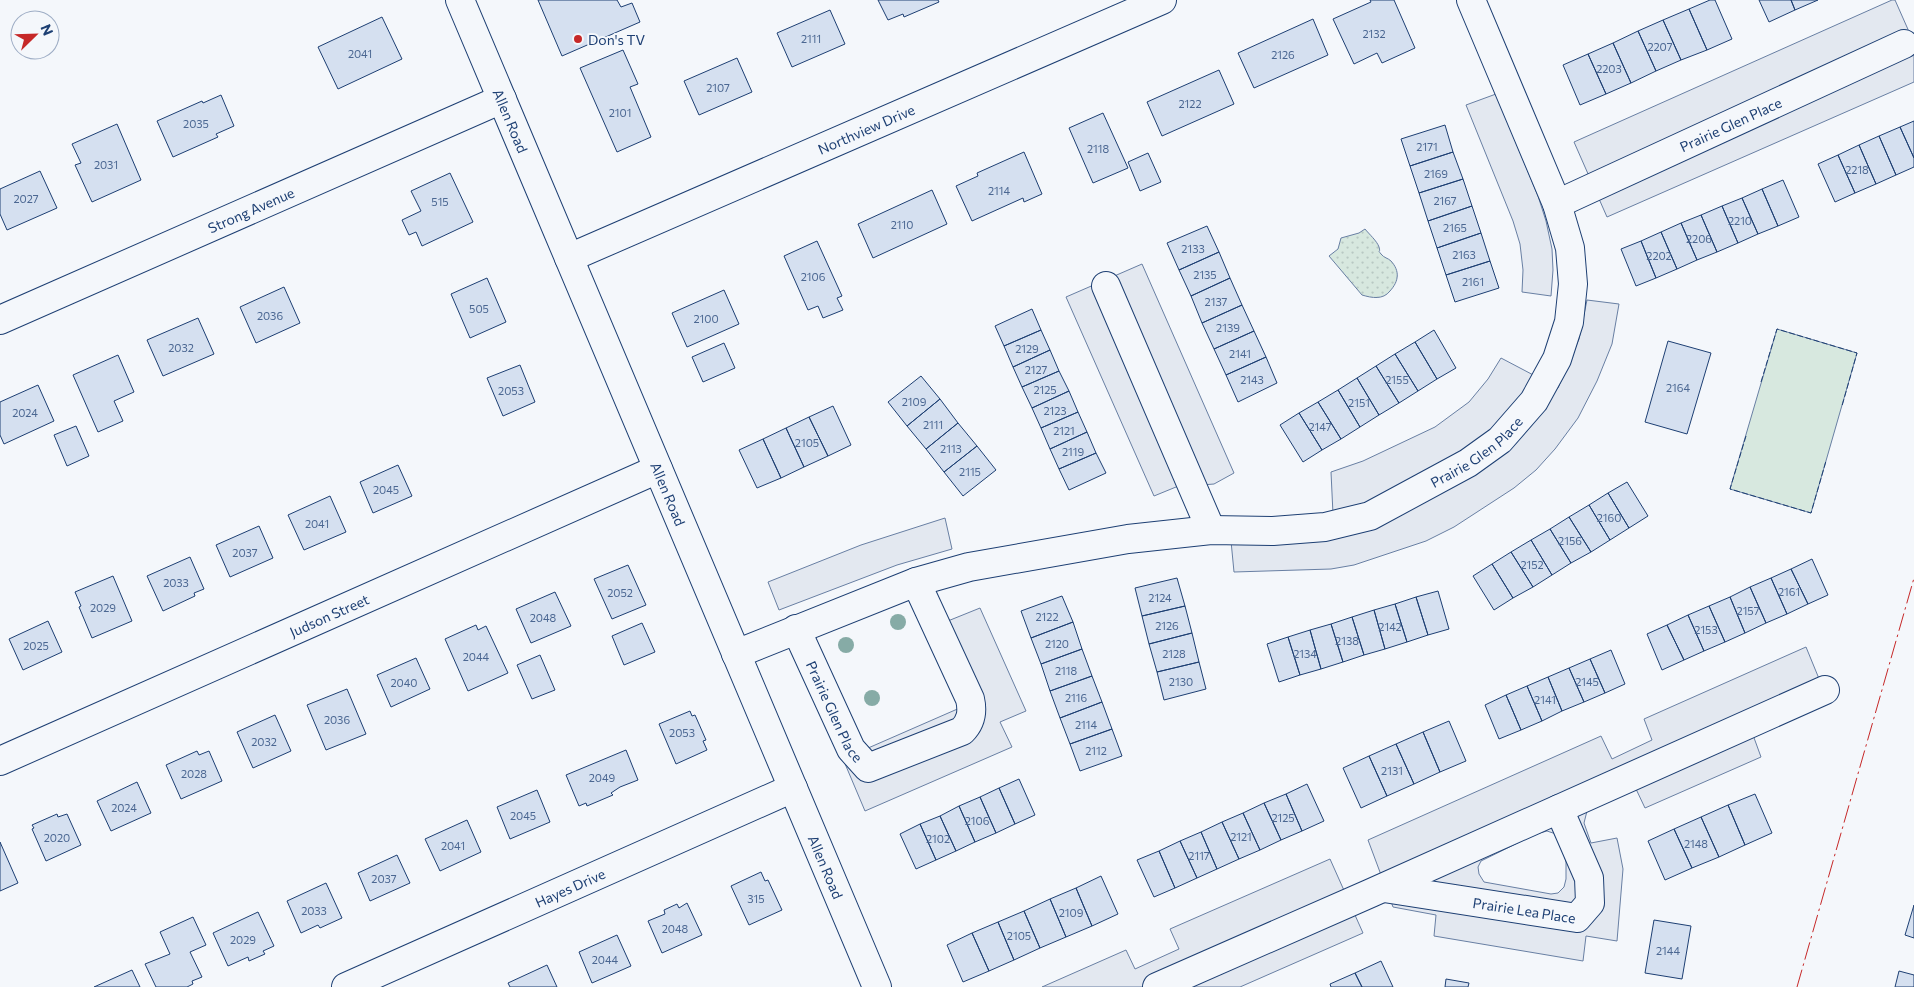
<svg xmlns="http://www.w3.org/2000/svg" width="1914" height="987" viewBox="0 0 1914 987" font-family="Commissioner,sans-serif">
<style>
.grass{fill:url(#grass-dots);stroke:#687fa3}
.garden{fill:#d7e8df;stroke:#687fa3}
.parking{fill:#e3e8f0;stroke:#687fa3;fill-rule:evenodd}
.building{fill:#d5e0f0;stroke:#1d3f73}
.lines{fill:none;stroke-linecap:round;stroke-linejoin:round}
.minor-casing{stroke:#1d3f73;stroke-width:30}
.minor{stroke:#f4f7fb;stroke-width:28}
.fence{stroke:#1d3f73;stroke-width:1;stroke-dasharray:6 2.5;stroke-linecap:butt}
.power{stroke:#c62828;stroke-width:1;stroke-dasharray:18 4 2.5 4;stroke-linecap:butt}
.tree{fill:#86aba6}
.poi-dot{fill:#c62828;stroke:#f4f7fb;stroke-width:2}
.labels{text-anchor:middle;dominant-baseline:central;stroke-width:4;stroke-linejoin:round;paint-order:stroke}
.number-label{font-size:11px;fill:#4b6792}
.poi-label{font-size:14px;fill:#1d3f73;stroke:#f4f7fb;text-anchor:start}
.street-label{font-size:14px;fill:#1d3f73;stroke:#f4f7fb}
</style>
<defs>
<pattern id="grass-dots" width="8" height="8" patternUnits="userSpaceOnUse" patternTransform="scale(1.25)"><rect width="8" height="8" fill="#d7e8df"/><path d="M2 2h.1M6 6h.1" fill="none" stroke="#b8c8c3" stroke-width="1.8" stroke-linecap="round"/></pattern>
</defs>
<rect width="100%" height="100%" fill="#f4f7fb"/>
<path class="grass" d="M1365,229C1369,234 1377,241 1379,247C1381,254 1377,249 1381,254C1384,258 1388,258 1391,261C1400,271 1399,281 1390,291C1383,300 1372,298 1362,295L1329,256L1338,249L1341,238L1359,233Z"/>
<path class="garden" d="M1777,329L1857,353L1811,513L1730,489Z"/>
<path class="parking" d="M1892,0H1895L1914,43V82L1607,217L1574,142Z
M1496,94L1538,196L1546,221L1552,249L1553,270L1551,296L1522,292L1523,270L1520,244L1513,221L1466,105Z
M1142,264L1234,473L1214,484L1176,487L1154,496L1066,297Z
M1587,300L1619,304L1612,344L1597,381L1578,418L1555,449L1536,470L1514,488L1454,527L1426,541L1354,565L1331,569L1234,572L1231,541L1334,535L1331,472L1363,461L1435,427L1469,402L1488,379L1501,358L1558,388L1579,339Z
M945,518L952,549L897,565L779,610L768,582L861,545Z
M980,608L1026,711L1000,722L1012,747L865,811L843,759L962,707L928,629Z
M1806,647L1829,703L1753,735L1761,757L1645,808L1636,789L1587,811L1584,823L1591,843L1617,838L1623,869L1617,941L1586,936L1583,961L1434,936L1436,915L1393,907L1368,840L1601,736L1612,759L1652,740L1644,719ZM1547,831L1556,834L1562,846L1566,862V879L1564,887L1558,893L1551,894L1484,882L1479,874L1478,867L1481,861L1536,834Z
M1330,859L1363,933L1240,987H1042L1126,950L1135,969L1179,949L1170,929Z"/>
<path class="building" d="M538,0H617L621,7L632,3L640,22L562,56Z
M878,0H938L939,2L904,17L903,14L888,20Z
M1370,0H1394L1415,48L1382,63L1377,53L1354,64L1333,19L1371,2Z
M1710,0H1715L1732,39L1707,50L1689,9Z
M1759,0H1791L1795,10L1769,22Z
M1791,0H1818L1795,10Z
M1689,9L1707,50L1681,60L1663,20Z
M830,10L845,44L792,67L777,33Z
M382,17L402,59L338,89L318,47Z
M1313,19L1328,55L1254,88L1238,53Z
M1663,20L1681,60L1656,71L1638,31Z
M1638,31L1656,71L1631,83L1613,43Z
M1613,43L1631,83L1606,94L1588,54Z
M623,50L638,84L630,87L651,137L617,152L580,68Z
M1588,54L1606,94L1580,105L1563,65Z
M737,58L752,92L699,115L684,81Z
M1219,70L1234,104L1162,136L1147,102Z
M221,95L234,126L216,134L218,137L173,157L157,121L202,101L203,103Z
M1103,113L1128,168L1093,183L1069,128Z
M1914,121V158L1900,127Z
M117,124L141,180L92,202L75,165L81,163L72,144Z
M1445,125L1453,152L1410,166L1401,139Z
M1900,127L1914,158V167L1896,175L1879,136Z
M1879,136L1896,175L1876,184L1859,145Z
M1859,145L1876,184L1855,193L1838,155Z
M1024,152L1042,194L1024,202L1023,198L972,221L956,186L978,176L977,173Z
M1453,152L1463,179L1419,193L1410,166Z
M1148,153L1161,182L1140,191L1128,162Z
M1838,155L1855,193L1835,202L1818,164Z
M40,171L57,208L7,230L0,214V189Z
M450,173L473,222L422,246L416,232L409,235L402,220L421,211L411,191Z
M1463,179L1472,206L1428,221L1419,193Z
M1783,180L1799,217L1778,226L1762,189Z
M1762,189L1778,226L1758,234L1742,198Z
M932,190L947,224L873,258L858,224Z
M1742,198L1758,234L1738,243L1722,206Z
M1472,206L1481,233L1437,248L1428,221Z
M1722,206L1738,243L1717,252L1701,215Z
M1701,215L1717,252L1697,260L1681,223Z
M1681,223L1697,260L1677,269L1661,232Z
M1207,226L1219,252L1179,270L1167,243Z
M1661,232L1677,269L1656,278L1641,241Z
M1481,233L1490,261L1446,275L1437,248Z
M817,241L842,296L837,298L843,310L823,318L818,306L808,310L784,256Z
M1641,241L1656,278L1636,286L1621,249Z
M1219,252L1230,278L1191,296L1179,270Z
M1490,261L1499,288L1455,302L1446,275Z
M487,278L506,322L470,338L451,294Z
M1230,278L1242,305L1202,323L1191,296Z
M284,287L300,323L256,343L240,307Z
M724,290L739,324L687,347L672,313Z
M1242,305L1254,331L1214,349L1202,323Z
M1032,309L1041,330L1004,346L995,326Z
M198,318L214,354L163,376L147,340Z
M1041,330L1050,350L1013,367L1004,346Z
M1434,330L1456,368L1437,379L1415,342Z
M1254,331L1266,357L1226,375L1214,349Z
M1668,341L1711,353L1687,434L1645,422Z
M1415,342L1437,379L1418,391L1395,354Z
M724,343L735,368L703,382L692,357Z
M1050,350L1059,371L1022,387L1013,367Z
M1395,354L1418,391L1399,403L1376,366Z
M118,355L134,392L114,401L123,421L98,432L73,375Z
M1266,357L1277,383L1238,402L1226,375Z
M520,365L535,402L503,416L487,378Z
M1376,366L1399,403L1379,415L1357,378Z
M1059,371L1069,391L1032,408L1022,387Z
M921,376L940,399L907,426L888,402Z
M1357,378L1379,415L1360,427L1338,390Z
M38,385L54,421L4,444L0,435V402Z
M1338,390L1360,427L1341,439L1318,402Z
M1069,391L1078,412L1041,428L1032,408Z
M940,399L958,423L926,449L907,426Z
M1318,402L1341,439L1322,450L1299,413Z
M833,406L851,445L828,456L809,417Z
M1078,412L1087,432L1050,449L1041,428Z
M1299,413L1322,450L1303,462L1280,425Z
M809,417L828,456L804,467L786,428Z
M958,423L977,446L944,472L926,449Z
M76,426L89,456L67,466L54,435Z
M786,428L804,467L781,478L763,439Z
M1087,432L1096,453L1059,469L1050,449Z
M763,439L781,478L757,488L739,450Z
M977,446L996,470L963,496L944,472Z
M1096,453L1106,473L1069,490L1059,469Z
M398,465L412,496L373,513L360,482Z
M1627,482L1648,516L1629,528L1608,493Z
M1608,493L1629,528L1610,540L1589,505Z
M330,496L346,532L304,550L288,515Z
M1589,505L1610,540L1591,552L1569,517Z
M1569,517L1591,552L1571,563L1550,529Z
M259,526L273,558L230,577L216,545Z
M1550,529L1571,563L1552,575L1531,540Z
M1531,540L1552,575L1533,587L1511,552Z
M1511,552L1533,587L1513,598L1492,564Z
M190,557L204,589L194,593L195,596L163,611L147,576Z
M1812,559L1828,595L1808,604L1791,569Z
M1492,564L1513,598L1494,610L1473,576Z
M628,565L646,605L612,619L594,579Z
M1791,569L1808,604L1787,614L1771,578Z
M113,576L132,621L92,638L79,607L81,606L75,592Z
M1177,578L1185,606L1142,616L1135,588Z
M1771,578L1787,614L1766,623L1750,587Z
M1750,587L1766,623L1745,633L1730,597Z
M1438,591L1449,629L1428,635L1416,597Z
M555,592L571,626L531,643L516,609Z
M1062,596L1073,622L1031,638L1021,611Z
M1416,597L1428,635L1407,642L1395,604Z
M1730,597L1745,633L1725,642L1709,606Z
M1395,604L1407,642L1385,649L1374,610Z
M1185,606L1192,633L1149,644L1142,616Z
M1709,606L1725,642L1704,651L1688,615Z
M1374,610L1385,649L1364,655L1352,617Z
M1688,615L1704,651L1684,660L1667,625Z
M1352,617L1364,655L1343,662L1331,624Z
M48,621L62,652L23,670L9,639Z
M1073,622L1082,649L1041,664L1031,638Z
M642,623L655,652L624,665L612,636Z
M1331,624L1343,662L1321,669L1310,630Z
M476,625L478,630L486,626L508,673L468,691L445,639Z
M1667,625L1684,660L1662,670L1647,634Z
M1310,630L1321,669L1300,675L1288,637Z
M1192,633L1199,662L1157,672L1149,644Z
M1288,637L1300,675L1279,682L1267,644Z
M1082,649L1092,676L1050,691L1041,664Z
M1611,650L1625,684L1605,693L1590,659Z
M540,655L555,690L532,699L517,665Z
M416,658L430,689L391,707L377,675Z
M1590,659L1605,693L1584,702L1569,668Z
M1199,662L1206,689L1164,700L1157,672Z
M1569,668L1584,702L1562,711L1548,677Z
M1092,676L1102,702L1060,718L1050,691Z
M1548,677L1562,711L1542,721L1527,686Z
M1527,686L1542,721L1521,730L1506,695Z
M347,689L366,734L326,750L307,705Z
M1506,695L1521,730L1499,739L1485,705Z
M1102,702L1112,729L1070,744L1060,718Z
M690,711L692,716L695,715L706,740L703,741L707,750L676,764L659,724Z
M275,715L291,751L253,768L237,732Z
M1449,721L1466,761L1440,772L1423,732Z
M1112,729L1122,756L1080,771L1070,744Z
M1423,732L1440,772L1414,784L1396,744Z
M1396,744L1414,784L1387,796L1369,756Z
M626,750L638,780L620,787L611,793L613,795L587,806L586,803L579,806L566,775Z
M197,751L199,755L209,751L222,781L181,799L166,765Z
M1369,756L1387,796L1361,808L1343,768Z
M1019,779L1035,815L1015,824L999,788Z
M137,782L151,813L111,831L97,801Z
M1307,784L1324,821L1302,831L1286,794Z
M999,788L1015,824L996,833L980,797Z
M537,790L550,822L510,839L497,807Z
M1286,794L1302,831L1281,840L1264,803Z
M1755,794L1772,833L1745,845L1728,805Z
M980,797L996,833L975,842L959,806Z
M1264,803L1281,840L1260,850L1243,813Z
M1728,805L1745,845L1719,857L1701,817Z
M959,806L975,842L956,851L940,816Z
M1243,813L1260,850L1239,859L1222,822Z
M57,814L58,817L67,814L81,845L46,861L32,829L34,828L32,825Z
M940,816L956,851L936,860L920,824Z
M1701,817L1719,857L1692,868L1674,829Z
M467,820L481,852L440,871L425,839Z
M1222,822L1239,859L1217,869L1201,832Z
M920,824L936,860L916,869L900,834Z
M1674,829L1692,868L1665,880L1648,841Z
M1201,832L1217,869L1197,878L1180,841Z
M1180,841L1197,878L1175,888L1159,851Z
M0,842L18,883L0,891Z
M1159,851L1175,888L1154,897L1137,860Z
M397,855L410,883L370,901L358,873Z
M761,872L765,881L768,880L782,910L749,925L731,886Z
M1101,876L1118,914L1092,926L1076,888Z
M326,883L342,918L320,928L318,925L301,933L287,901Z
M1076,888L1092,926L1066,937L1050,899Z
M1050,899L1066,937L1040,948L1024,911Z
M687,903L702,935L662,953L648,921L665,914L664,910L677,904L679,908Z
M1914,905V938L1905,935Z
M1024,911L1040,948L1014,960L998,922Z
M258,912L274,946L263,951L265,954L249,961L248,957L228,966L213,933Z
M193,917L206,945L190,952L202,977L192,981L193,984L187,987H156L145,964L170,954L160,932Z
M1654,920L1691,926L1682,979L1645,973Z
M998,922L1014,960L989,971L972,933Z
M972,933L989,971L963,982L947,945Z
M617,935L631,966L592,983L579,952Z
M1381,961L1393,987H1362L1355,973Z
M547,965L557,987H510L508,983Z
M132,970L140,987H94Z
M1899,971L1914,975V987H1895Z
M1355,973L1362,987H1331L1330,984Z
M1446,979L1469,983L1468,987H1445Z"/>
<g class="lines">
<defs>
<g id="minor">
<path id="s1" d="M460,0L877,987"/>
<path id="s2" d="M1557,204L1904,44"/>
<path id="s3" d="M569,258L1162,0"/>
<path d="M1106,286L1211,530"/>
<path id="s4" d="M0,320L502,99"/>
<path id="s5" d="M796,629L851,749L868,768L962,731C971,722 973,712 970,699L916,582"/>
<path id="s6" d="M736,654L916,582L969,567L1128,539L1211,530L1273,531L1325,527L1370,516L1468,463L1500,440L1534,401L1557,359L1569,322L1573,284L1570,248L1557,204L1471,0"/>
<path id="s7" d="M0,761L658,469"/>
<path id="s8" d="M1384,888L1577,918L1590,903L1589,878L1559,809"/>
<path id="s9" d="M346,987L793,788"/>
<path d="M1157,987L1371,893L1825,690"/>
</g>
</defs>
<use href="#minor" class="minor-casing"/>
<use href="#minor" class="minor"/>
<path class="fence" d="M1761,382L1777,329L1857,353L1842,406
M1746,436L1730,489L1811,513L1826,461"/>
<path class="power" d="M1797,987L1914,578"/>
</g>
<g class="tree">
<circle cx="898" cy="622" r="8"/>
<circle cx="846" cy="645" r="8"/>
<circle cx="872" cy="698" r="8"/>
</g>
<circle class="poi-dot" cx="578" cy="39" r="5"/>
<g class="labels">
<g class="number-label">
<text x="1374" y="33">2132</text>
<text x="811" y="38">2111</text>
<text x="1660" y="46">2207</text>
<text x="360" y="53">2041</text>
<text x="1283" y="54">2126</text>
<text x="1609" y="68">2203</text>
<text x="718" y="87">2107</text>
<text x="1190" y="103">2122</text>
<text x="620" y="112">2101</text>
<text x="196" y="123">2035</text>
<text x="1427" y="146">2171</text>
<text x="1098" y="148">2118</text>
<text x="106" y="164">2031</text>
<text x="1857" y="169">2218</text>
<text x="1436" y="173">2169</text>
<text x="999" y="190">2114</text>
<text x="26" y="198">2027</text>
<text x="1445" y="200">2167</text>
<text x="440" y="201">515</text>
<text x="1740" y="220">2210</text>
<text x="902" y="224">2110</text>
<text x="1455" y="227">2165</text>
<text x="1699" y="238">2206</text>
<text x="1193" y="248">2133</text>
<text x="1464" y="254">2163</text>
<text x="1659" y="255">2202</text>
<text x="1205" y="274">2135</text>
<text x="813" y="276">2106</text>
<text x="1473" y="281">2161</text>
<text x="1216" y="301">2137</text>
<text x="479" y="308">505</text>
<text x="270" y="315">2036</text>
<text x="706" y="318">2100</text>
<text x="1228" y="327">2139</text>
<text x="181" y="347">2032</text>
<text x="1027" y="348">2129</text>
<text x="1240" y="353">2141</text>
<text x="1036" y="369">2127</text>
<text x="1252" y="379">2143</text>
<text x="1397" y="379">2155</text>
<text x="1678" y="387">2164</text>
<text x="1045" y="389">2125</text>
<text x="511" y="390">2053</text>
<text x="914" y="401">2109</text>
<text x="1359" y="402">2151</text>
<text x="1055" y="410">2123</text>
<text x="25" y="412">2024</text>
<text x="933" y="424">2111</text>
<text x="1320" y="426">2147</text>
<text x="1064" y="430">2121</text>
<text x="807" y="442">2105</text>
<text x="951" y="448">2113</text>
<text x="1073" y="451">2119</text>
<text x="970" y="471">2115</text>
<text x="386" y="489">2045</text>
<text x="1609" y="517">2160</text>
<text x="317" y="523">2041</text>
<text x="1570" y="540">2156</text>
<text x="245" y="552">2037</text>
<text x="1532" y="564">2152</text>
<text x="176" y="582">2033</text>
<text x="1789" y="591">2161</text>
<text x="620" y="592">2052</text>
<text x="1160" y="597">2124</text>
<text x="103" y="607">2029</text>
<text x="1748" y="610">2157</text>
<text x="1047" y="616">2122</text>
<text x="543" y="617">2048</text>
<text x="1167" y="625">2126</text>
<text x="1390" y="626">2142</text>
<text x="1706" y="629">2153</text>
<text x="1347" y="640">2138</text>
<text x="1057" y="643">2120</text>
<text x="36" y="645">2025</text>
<text x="1174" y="653">2128</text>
<text x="1305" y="653">2134</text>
<text x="476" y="656">2044</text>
<text x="1066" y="670">2118</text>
<text x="1181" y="681">2130</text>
<text x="1587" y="681">2145</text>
<text x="404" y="682">2040</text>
<text x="1076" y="697">2116</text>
<text x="1545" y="699">2141</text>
<text x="337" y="719">2036</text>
<text x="1086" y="724">2114</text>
<text x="682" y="732">2053</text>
<text x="264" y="741">2032</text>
<text x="1096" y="750">2112</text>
<text x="1392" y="770">2131</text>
<text x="194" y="773">2028</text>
<text x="602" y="777">2049</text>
<text x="124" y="807">2024</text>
<text x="523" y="815">2045</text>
<text x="1283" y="817">2125</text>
<text x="977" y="820">2106</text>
<text x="1241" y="836">2121</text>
<text x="57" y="837">2020</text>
<text x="938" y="838">2102</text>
<text x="1696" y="843">2148</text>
<text x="453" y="845">2041</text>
<text x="1199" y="855">2117</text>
<text x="384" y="878">2037</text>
<text x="756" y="898">315</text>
<text x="314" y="910">2033</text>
<text x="1071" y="912">2109</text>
<text x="675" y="928">2048</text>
<text x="1019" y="935">2105</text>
<text x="243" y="939">2029</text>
<text x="1668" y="950">2144</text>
<text x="605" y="959">2044</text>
</g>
<g class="poi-label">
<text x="588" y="39">Don's TV</text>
</g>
<g class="street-label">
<text stroke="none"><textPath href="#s1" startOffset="131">Allen Road</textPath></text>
<text stroke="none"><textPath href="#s2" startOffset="191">Prairie Glen Place</textPath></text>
<text stroke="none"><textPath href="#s3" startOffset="324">Northview Drive</textPath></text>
<text stroke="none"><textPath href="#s4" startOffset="274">Strong Avenue</textPath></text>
<text stroke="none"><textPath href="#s6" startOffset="779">Prairie Glen Place</textPath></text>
<text stroke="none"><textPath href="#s1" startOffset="536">Allen Road</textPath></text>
<text stroke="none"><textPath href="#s7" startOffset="360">Judson Street</textPath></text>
<text stroke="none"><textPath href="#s5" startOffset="91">Prairie Glen Place</textPath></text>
<text stroke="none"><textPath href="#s1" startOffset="941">Allen Road</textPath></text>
<text stroke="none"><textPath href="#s9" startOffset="245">Hayes Drive</textPath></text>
<text stroke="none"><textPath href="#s8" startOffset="142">Prairie Lea Place</textPath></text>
</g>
</g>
<g transform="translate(35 35) rotate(67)"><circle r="24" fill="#f4f7fb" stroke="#9eadc5"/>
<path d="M0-4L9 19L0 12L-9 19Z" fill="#c62828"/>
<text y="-8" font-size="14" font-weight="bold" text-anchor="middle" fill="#1d3f73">N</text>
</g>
</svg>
